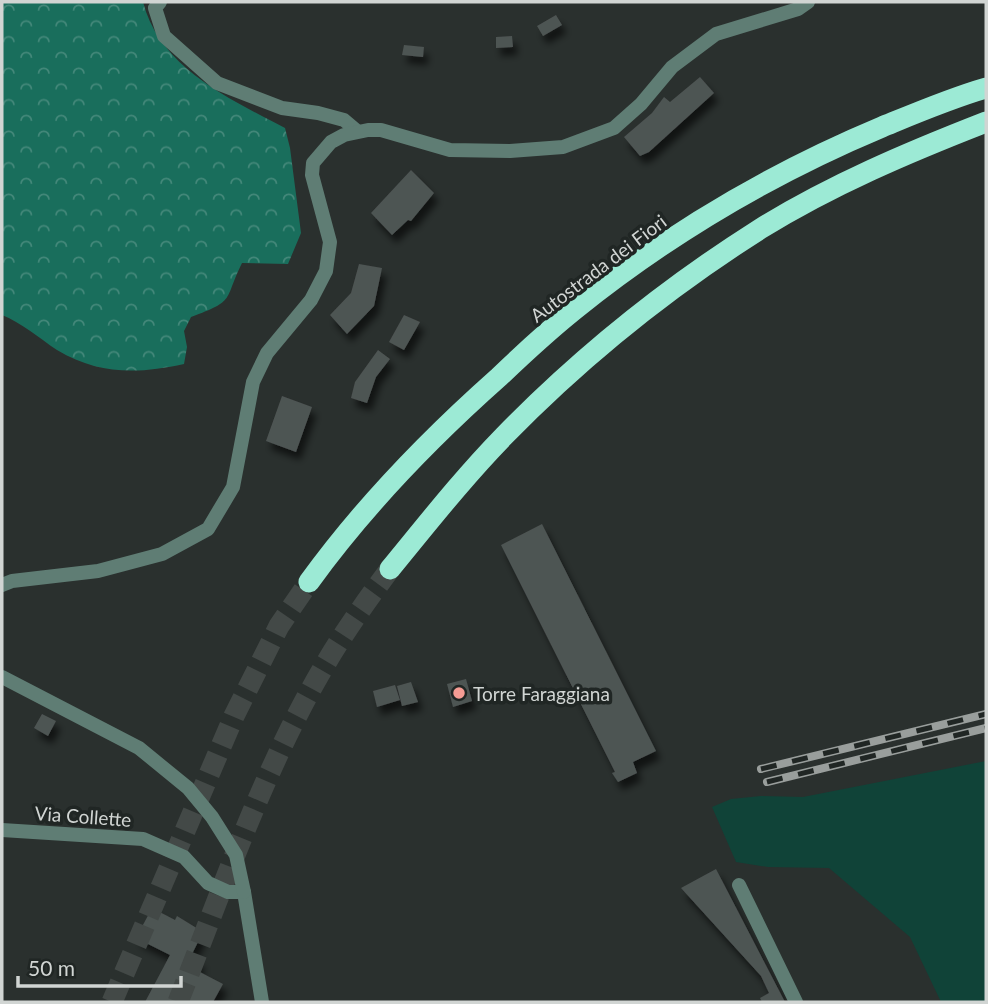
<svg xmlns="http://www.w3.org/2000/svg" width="988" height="1004" viewBox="0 0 988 1004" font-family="Lato,sans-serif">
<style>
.grass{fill:#104338}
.forest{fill:url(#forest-crowns)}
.building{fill:#4e5453;filter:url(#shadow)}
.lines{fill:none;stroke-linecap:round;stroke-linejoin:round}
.motorway-tunnel{stroke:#434947;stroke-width:21;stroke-dasharray:21 10;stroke-linecap:butt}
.minor{stroke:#5f7d74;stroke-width:14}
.tertiary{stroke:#5f7d74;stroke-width:14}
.motorway{stroke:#9cead5;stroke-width:21}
.rail-casing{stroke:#999e9c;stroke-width:8}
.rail{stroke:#202624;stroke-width:5;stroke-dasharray:16;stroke-linecap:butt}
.poi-dot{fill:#f59c94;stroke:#202624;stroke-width:2.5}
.labels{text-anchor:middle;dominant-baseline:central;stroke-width:7;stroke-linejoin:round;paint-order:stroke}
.street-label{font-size:19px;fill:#d1d5d3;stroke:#202624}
.poi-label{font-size:19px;fill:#d1d5d3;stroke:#202624;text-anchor:start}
</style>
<defs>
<pattern id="forest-crowns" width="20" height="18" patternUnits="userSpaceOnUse" patternTransform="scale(1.75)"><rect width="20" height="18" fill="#196e5c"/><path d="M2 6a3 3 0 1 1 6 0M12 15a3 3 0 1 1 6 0" fill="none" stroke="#44887a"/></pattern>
<filter id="shadow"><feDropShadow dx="4.5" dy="8" stdDeviation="3.5" flood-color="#0009"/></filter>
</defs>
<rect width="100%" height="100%" fill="#2a302e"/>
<path class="grass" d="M986,761V1002H941L910,937L829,868L768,867L736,862L712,807L731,799L761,796L803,797Z"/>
<path class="forest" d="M2,2H143C160,68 230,99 285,128L290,148L301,233L288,264L242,263C223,301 237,300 191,317L184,331L187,347L184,364C138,374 99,375 57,350C39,338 22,323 2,315Z"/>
<path class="building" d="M556,15L562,25L543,36L537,26Z
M512,36L513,47L496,48V37Z
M404,45L424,47L423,57L402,55Z
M700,77L714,93L649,152L640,156L624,137L652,113L664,97L670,102Z
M411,170L434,193L411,221L408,220L392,235L371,213Z
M359,264L382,268L374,306L347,334L330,315L351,293Z
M404,315L420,322L404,350L389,342Z
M378,350L390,359L376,377L367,403L351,398L355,382Z
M282,396L312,407L296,452L266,441Z
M542,524L656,751L633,762L637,773L618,782L612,773L615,772L501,545Z
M466,679L472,701L453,707L447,684Z
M411,682L418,702L402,706L397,686Z
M395,685L400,700L377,707L373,691Z
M42,714L56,721L48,736L34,728Z
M716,869L785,1002H762L760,998L769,993L761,976L681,888Z
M152,908L175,920L177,916L203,932L191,956L201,961L196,970L223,984L213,1002H145L170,955L136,938Z"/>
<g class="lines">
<path class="motorway-tunnel" d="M112,1002L234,716L279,626L309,582
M178,1002C221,893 260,778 319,675C340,638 364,604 390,569"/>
<path class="minor" d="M160,2L155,8L164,36L217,83L282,108L318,113L344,120L357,131
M2,830L143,839L184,857L208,883L228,892H244L262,1002
M739,885L796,1002"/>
<path class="tertiary" d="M2,585L12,581L98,571L162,554L208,529L233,487L253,382L267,353L311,300L326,271L330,242L312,175L313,163L331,142L344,135L368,130H381L450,150L510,151L563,147L614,128L641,104L672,67L716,34L798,9L808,2
M2,677L139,748L188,788L212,817L236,855L244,892"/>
<path class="motorway" d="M390,569C427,524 463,478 504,436C581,357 667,288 760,229C831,185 909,152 986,122
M309,582C364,506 428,440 499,377C523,354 548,331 574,310C667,235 772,173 882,127C916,113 951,98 986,88"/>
<defs>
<path id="rail" d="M761,769L986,714
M767,782L986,728"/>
</defs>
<use href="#rail" class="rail-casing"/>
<use href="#rail" class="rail"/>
</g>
<circle class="poi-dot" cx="459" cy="693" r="7"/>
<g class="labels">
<g class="street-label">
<text transform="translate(598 268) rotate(-37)">Autostrada dei Fiori</text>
<text transform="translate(83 816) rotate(4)">Via Collette</text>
</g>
<g class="poi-label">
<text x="473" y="693">Torre Faraggiana</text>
</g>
</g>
<rect width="988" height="1004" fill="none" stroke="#d1d5d3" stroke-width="7"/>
<path d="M18 976v10h163v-10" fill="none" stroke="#d1d5d3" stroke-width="3.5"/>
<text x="28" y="976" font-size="21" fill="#d1d5d3" stroke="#202624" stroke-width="5" paint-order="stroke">50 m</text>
</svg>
